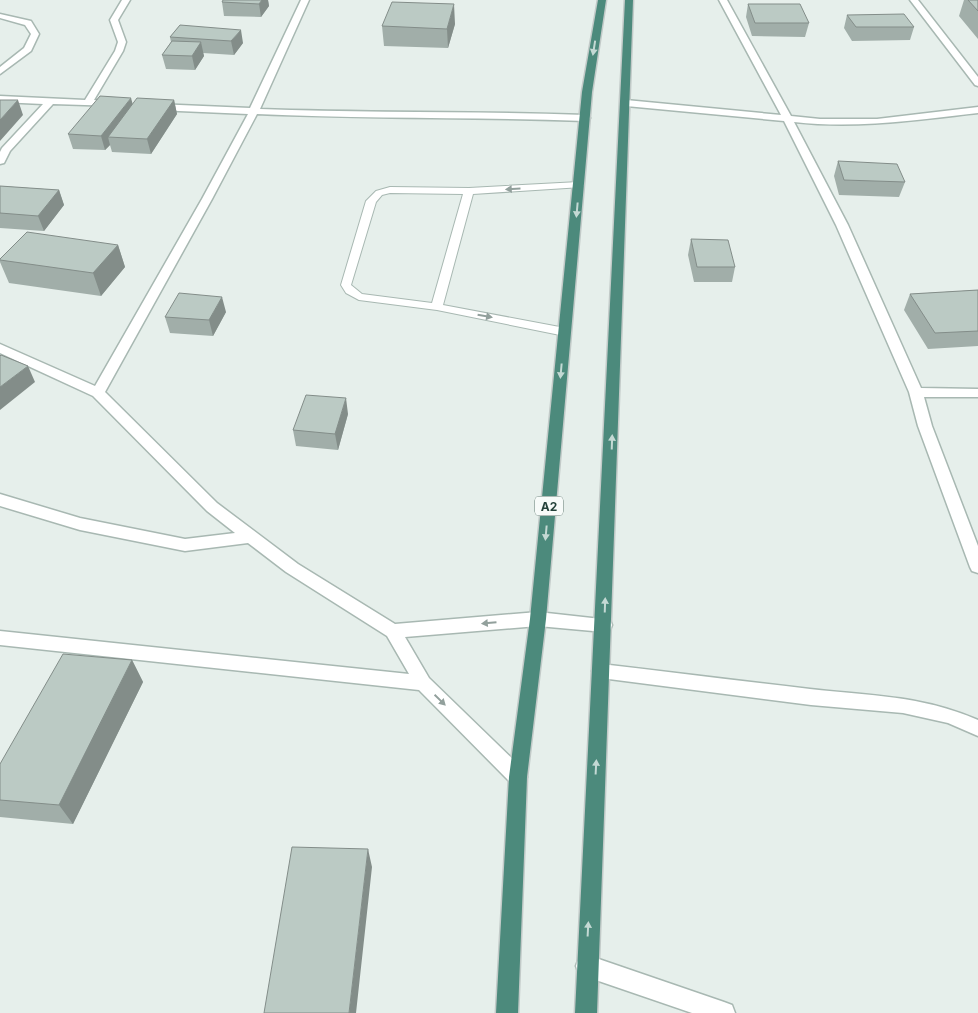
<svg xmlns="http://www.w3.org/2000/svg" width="978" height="1013" viewBox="0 0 978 1013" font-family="Inter,sans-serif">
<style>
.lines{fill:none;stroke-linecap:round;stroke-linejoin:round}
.service-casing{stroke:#a8b8b2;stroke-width:2}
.minor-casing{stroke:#a8b8b2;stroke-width:3}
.trunk-casing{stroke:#c2cac8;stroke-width:3}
.service{fill:#fff;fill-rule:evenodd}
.minor{fill:#fff;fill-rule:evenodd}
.trunk{fill:#4c8a7c;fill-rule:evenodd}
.wall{fill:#a1aea9}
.shaded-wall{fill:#838d89}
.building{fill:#bbcac4;stroke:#838d89}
.oneway{fill:#c4d9d4}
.oneway2{fill:#92a09c}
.labels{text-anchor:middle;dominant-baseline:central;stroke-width:5;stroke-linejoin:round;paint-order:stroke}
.shield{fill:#f7fbf9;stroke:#637a73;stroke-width:1}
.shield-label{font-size:12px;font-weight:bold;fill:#24423a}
</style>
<rect width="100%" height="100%" fill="#e6efeb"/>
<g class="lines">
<defs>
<path id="service" d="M579,182L584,185L582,187L473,194L443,305L565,328L569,329L571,332L569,335L565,336L437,310L359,300L346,293L341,285L366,201L376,191L390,187L469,188ZM390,193L463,194L432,303L362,294L351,285L376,202L382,195Z"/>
<path id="minor" d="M122,0H130L118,20L126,42L123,51L94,100L116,102V106L53,104L10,151L4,163L0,164V152L2,148L43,104L0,102V96L85,100L115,51L118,42L110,20Z
M301,0H309L260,109C368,113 477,111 585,115L590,118L585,121C476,117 366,119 257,114L212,199L105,392L217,503L298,564L395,624L538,612L610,620L612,625L610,630L604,632L538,626L405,637L429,678L525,771L527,777L525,783L518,786L511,783L419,690L0,645V631L409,674L387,636L286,572L248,543L185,551L80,530L0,506V494L80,518L185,539L235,533L207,511L93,396L0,353V344L95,386L202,199L248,114L156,110L151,107L156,104L250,108Z
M719,0H727L791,116L820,119H877L978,107V113C916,120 857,129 794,122L848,225L921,388L978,389V397H924L932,426L978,546V573L972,571L970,567L918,426L909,392L836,225L784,121L626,106L621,103L626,100L781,115Z
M910,0H918L978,77V86L975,85Z
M0,14L31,21L39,34L31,51L0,74V67L24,48L31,34L25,25L0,18Z
M601,664C671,672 740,681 810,689C871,696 920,695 978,720V736L948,723L903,713L811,705L601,678L595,676L592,671L595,666Z
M587,955L724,1002L732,1005L735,1013H692L587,977L579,974L576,966L579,958Z"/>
<path id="trunk" d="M598,0H606L592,92L546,619L527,777L518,1013H496L509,777L530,619L582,92Z
M625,0H633L597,1013H575Z"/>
</defs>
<use href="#service" class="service-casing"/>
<use href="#minor" class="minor-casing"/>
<use href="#trunk" class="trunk-casing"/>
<use href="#service" class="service"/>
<use href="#minor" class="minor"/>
<use href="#trunk" class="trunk"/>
</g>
<path class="wall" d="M268,0L269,6L261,17L224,16L222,2Z
M964,0H978V39L959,16Z
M748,4L809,23L805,37L752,36L746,17Z
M847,15L914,27L910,40L852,41L844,28Z
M455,24L448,48L384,46L382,26Z
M180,25L243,43L234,55L203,53L204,56L195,70L166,69L162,55L171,42L170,37Z
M174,100L177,114L151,154L112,152L110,145L105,150L73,149L68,134L132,104Z
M838,161L905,182L899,197L839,195L834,176Z
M0,186L59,190L64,205L44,231L0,228Z
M691,239L735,267L732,282H694L688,255Z
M118,245L125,267L101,296L9,283L0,262V259Z
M978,290V346L928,349L904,310L910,294Z
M226,312L213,336L170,333L165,317Z
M348,414L338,450L296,446L293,430Z
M132,660L143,682L73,824L0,817V764Z"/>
<path class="shaded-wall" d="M262,0H268L269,6L261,17L259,4Z
M454,4L455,24L448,48L447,29Z
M241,30L243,43L234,55L231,41Z
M201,42L204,56L195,70L192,56Z
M131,98L135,112L108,137L110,145L105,150L101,136Z
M18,100L23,115L0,141V120Z
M174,100L177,114L151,154L147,139Z
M59,190L64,205L44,231L38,216Z
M118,245L125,267L101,296L93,273Z
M222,297L226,312L213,336L209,320Z
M28,366L35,382L0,410V387Z
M346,398L348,414L338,450L335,434Z
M132,660L143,682L73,824L59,805Z
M368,849L372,867L356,1013H349Z"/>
<path class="building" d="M223,0H262L259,4L222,2Z
M968,0H978V11Z
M392,2L454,4L447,29L382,26Z
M748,4H800L809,23H755Z
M904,14L914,27H856L847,15Z
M180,25L241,30L231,41L170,37Z
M172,41L201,42L192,56L162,55Z
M100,96L131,98L101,136L68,134Z
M137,98L174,100L147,139L108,137Z
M0,100H18L0,120Z
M838,161L897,164L905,182L844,180Z
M0,186L59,190L38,216L0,213Z
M27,232L118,245L93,273L0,260V259Z
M691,239L728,240L735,267H697Z
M978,290V331L935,333L910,294Z
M179,293L222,297L209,320L165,317Z
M1,355L28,366L0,387V356Z
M306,395L346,398L335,434L293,430Z
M63,654L132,660L59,805L0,800V764Z
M292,847L368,849L349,1013H264Z"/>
<defs><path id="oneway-solid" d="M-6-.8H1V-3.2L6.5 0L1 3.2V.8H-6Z" transform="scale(1.25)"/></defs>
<g class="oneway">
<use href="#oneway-solid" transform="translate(594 48) rotate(99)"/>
<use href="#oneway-solid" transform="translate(577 210) rotate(95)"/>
<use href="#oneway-solid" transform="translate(561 371) rotate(95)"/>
<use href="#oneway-solid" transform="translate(612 442) rotate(-88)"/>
<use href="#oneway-solid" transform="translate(546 533) rotate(95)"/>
<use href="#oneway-solid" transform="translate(605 605) rotate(-88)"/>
<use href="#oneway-solid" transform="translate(596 767) rotate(-87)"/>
<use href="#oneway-solid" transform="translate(588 929) rotate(-87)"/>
</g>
<g class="oneway2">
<use href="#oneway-solid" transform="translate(513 189) rotate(177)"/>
<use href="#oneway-solid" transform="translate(485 316) rotate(10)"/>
<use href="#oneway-solid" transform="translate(489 623) rotate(175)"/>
<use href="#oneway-solid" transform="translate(440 700) rotate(44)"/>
</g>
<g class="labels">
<rect class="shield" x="535" y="496.5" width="28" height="19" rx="4"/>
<g class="shield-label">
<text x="549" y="506">A2</text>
</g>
</g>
</svg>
